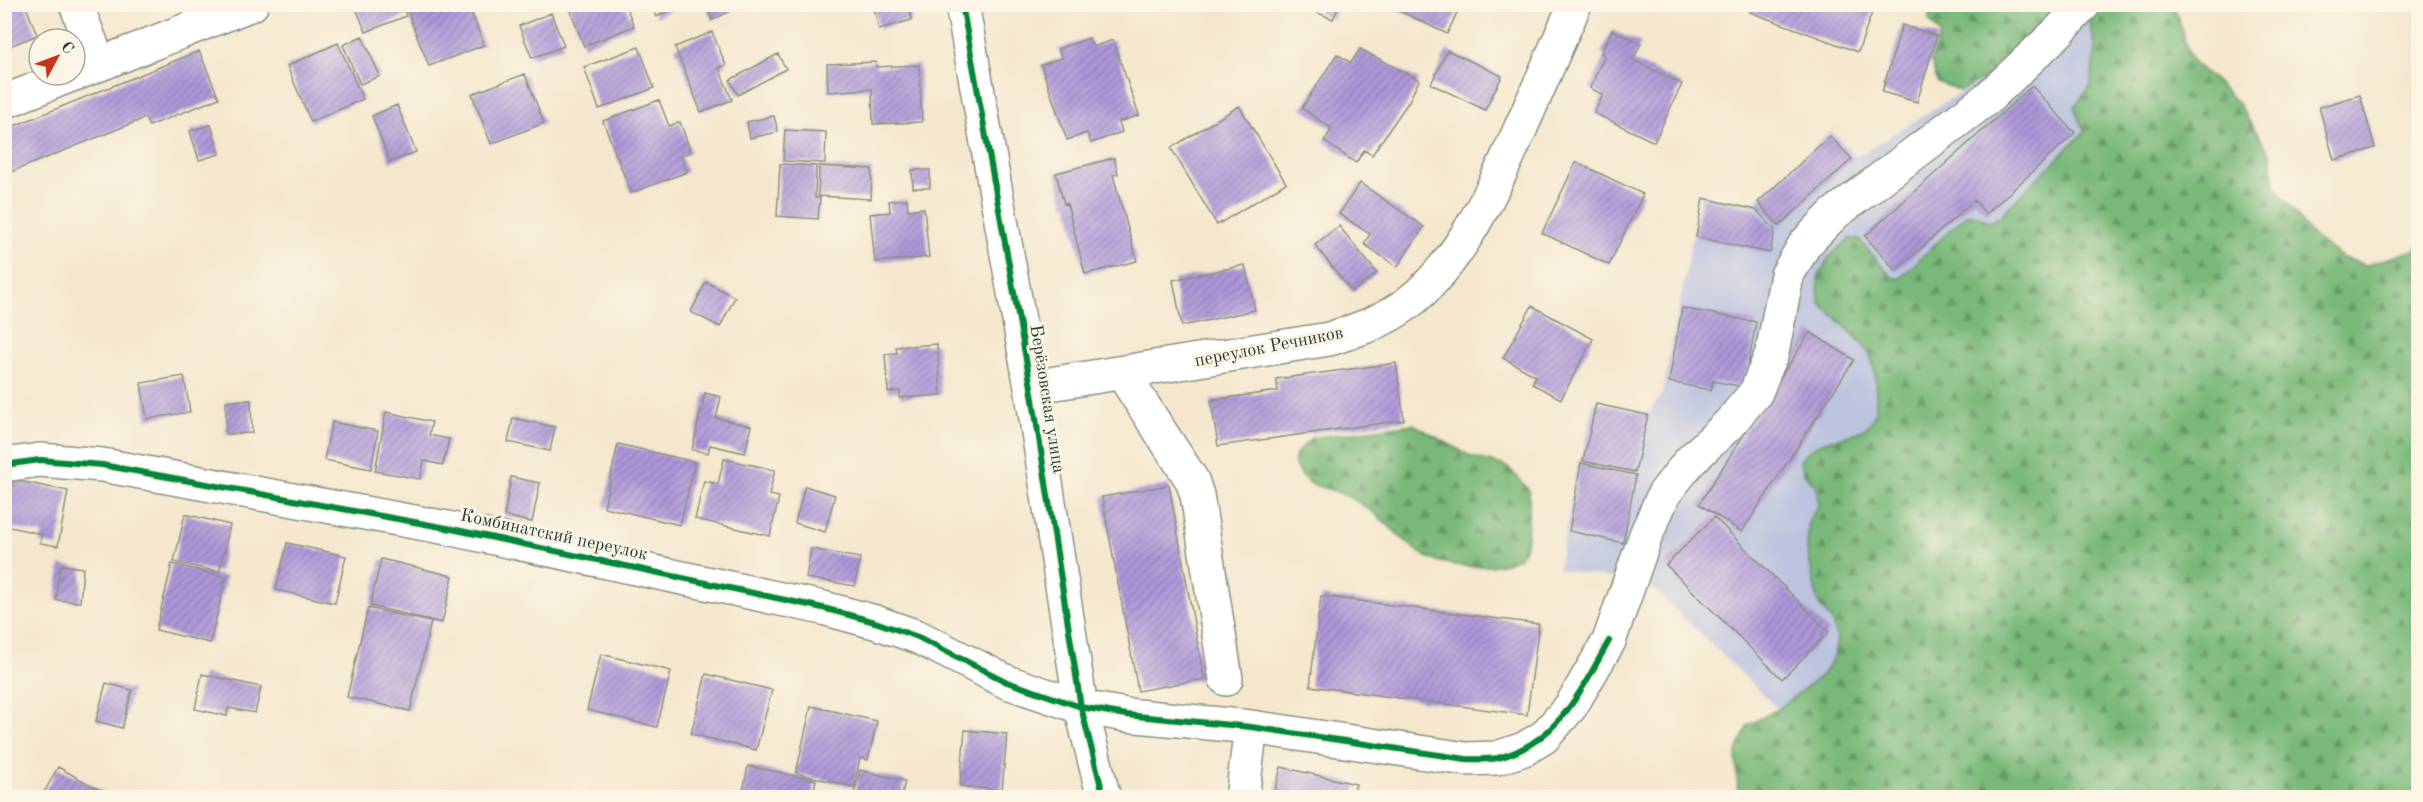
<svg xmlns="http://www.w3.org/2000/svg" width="2423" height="802" viewBox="0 0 2423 802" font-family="'Old Standard TT',serif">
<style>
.industrial{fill:#bcc3de}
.forest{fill:url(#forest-firs);stroke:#4c7a56;stroke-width:1.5}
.building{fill:url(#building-hatch)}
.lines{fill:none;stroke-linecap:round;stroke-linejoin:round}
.minor-casing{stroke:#8a9280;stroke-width:36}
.minor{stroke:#fff;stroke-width:33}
.cycleway-casing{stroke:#fcf5e5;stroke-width:10}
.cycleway{stroke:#00873e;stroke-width:6}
.labels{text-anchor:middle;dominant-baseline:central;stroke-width:6;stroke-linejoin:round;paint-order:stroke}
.street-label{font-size:18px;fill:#1f3d34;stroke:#fcf5e5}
</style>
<defs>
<pattern id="forest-firs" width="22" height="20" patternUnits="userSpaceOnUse" patternTransform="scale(1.5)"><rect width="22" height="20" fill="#79b879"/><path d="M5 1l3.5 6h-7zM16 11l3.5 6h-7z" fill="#639764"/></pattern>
<pattern id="building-hatch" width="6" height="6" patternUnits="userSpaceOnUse" patternTransform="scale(1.5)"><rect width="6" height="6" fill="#ae97d9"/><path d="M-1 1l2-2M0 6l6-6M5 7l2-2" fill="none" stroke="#8d7cb1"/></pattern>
</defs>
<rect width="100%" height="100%" fill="#fcf5e5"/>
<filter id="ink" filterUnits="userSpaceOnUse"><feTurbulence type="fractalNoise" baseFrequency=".0167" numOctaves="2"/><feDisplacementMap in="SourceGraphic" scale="12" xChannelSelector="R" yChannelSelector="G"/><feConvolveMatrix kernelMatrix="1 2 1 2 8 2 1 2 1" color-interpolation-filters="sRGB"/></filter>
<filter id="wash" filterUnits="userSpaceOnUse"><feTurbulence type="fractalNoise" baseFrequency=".008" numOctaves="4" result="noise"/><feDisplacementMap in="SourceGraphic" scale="24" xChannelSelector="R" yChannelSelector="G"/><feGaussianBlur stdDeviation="1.35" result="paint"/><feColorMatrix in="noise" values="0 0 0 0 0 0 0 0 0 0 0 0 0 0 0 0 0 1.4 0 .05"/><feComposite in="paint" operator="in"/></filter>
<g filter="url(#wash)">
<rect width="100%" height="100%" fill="#f4e7cd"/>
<path class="industrial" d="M2065,5L2088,9L2096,50L2090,87L2074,107L2079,120L2086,131L1999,217L1990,223L1976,215H1966L1899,279L1892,277L1859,240L1862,344L1872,358L1876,382V413L1866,428L1818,444L1805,451L1804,473L1815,485L1819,504L1809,521L1807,549L1818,603L1831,620L1837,638L1834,657L1822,675L1778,709L1650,585L1558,569L1578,462L1581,458L1594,401L1648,413L1662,394L1701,194L1751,205L1831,131L1856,157L1991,74L2044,20Z"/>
<path class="forest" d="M1930,5H2174L2190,58L2237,102L2271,155L2275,185L2310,234L2343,258L2367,265L2414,250L2418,246V797H1738L1736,753L1748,725L1778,709L1822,675L1834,657L1837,638L1831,620L1818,603L1807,549L1809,521L1819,504L1815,485L1804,473L1800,461C1812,438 1843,441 1864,429C1873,423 1876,411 1876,401C1876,387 1876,373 1872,360C1866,342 1833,316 1819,303L1818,277L1829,257L1850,238L1859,240L1892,277L1899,279L1966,215H1976L1990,222L1999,217L2085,131L2079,120L2074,107L2090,87L2096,50L2087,9L2065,5L2044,20L1991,74L1961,91L1937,82L1931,61L1940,34L1929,20Z
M1413,424L1472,457L1503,465L1510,469L1529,490C1530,498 1527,544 1525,549C1514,574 1447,568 1427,557C1404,545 1389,522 1367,508C1357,501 1346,495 1334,491C1326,488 1315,487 1308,482C1302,478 1298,470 1294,464L1296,454L1311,438Z"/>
<g id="blocks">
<path class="building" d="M5,4H25L37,35L5,48Z
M354,4H401L406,16L366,32Z
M422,4H468L484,45L429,66L407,11Z
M568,4H625L634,26L584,46Z
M651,4H684L656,17Z
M705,4H728L731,11L712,20Z
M873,4H908L912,20L879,29Z
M1322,4H1340L1333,19L1318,13Z
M1386,4H1461L1447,34Z
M1753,4H1875L1858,52L1750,12Z
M551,13L564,46L532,58L519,26Z
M1902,25L1937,36L1917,102L1882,92Z
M1612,30L1641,43L1633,60L1682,84L1654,142L1594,113L1603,95L1590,88L1605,55L1601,53Z
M712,32L726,65L719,68L732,100L701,112L675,47Z
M362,36L380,76L360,84L343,45Z
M1089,38L1093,47L1113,40L1139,115L1119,122L1122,132L1091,143L1087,133L1067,140L1041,65L1062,58L1058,49Z
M338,43L363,99L311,122L287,66Z
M639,47L654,88L599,109L584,67Z
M1360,49L1419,80L1409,101L1372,155L1364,150L1356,163L1324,141L1332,129L1302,108L1337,54L1351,63Z
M1447,50L1502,76L1485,110L1431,84Z
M199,51L219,98L149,126L145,118L4,175V130Z
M778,54L786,69L738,95L730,80Z
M876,62V67L919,65L922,122L873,124L872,89L828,92L827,64Z
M525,74L544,123L491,144L472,94Z
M2032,86L2075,133L1986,214L1974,200L1896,271L1865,236Z
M2360,95L2375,148L2334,160L2319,107Z
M659,100L669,126L680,122L691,152L681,156L687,172L631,193L603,121Z
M397,105L416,152L390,162L372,116Z
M1239,106L1286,183L1217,225L1171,148Z
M774,116L778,132L750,138L747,122Z
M211,125L220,154L199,160L190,131Z
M785,130L826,132L825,163L783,161Z
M1830,136L1852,159L1779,226L1758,202Z
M1114,158L1118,174L1113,175L1137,261L1085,274L1067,203L1064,204L1056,173Z
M1576,162L1643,194L1609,265L1542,233Z
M780,164L816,166L815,198H820L818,219L777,216Z
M819,166L872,169L871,199L818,196Z
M912,170H930V188H913Z
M1360,183L1424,227L1397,267L1364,244L1370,234L1339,214Z
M1703,198L1756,210L1775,230L1770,253L1696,237Z
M907,199L908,210L924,208L929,257L875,262L870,214L890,212L889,201Z
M1339,226L1377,273L1352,292L1315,245Z
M1245,265L1255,310L1182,326L1173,280Z
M706,282L735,297L720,327L691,312Z
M1532,306L1593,339L1561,399L1532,384L1536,376L1503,358Z
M1682,308L1756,322L1744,387L1713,381L1711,390L1669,382Z
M1810,332L1854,360L1742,532L1699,504Z
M937,344L941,395L900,398V391L888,392L885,354L897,353L896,347Z
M1396,363L1404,420L1218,446L1211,400L1278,391L1276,379Z
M184,376L190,412L147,419L141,383Z
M705,393L721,397L716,418L751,426L745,453L710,445L708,453L692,450Z
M251,400L252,433L226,434V401Z
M1596,404L1648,415L1635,472L1583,461Z
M386,412L432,422L429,435L449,439L443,465L424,461L420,479L375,471Z
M513,418L555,427L550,451L508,442Z
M332,422L378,431L371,469L324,460Z
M618,444L695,462L680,525L604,507Z
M724,459L775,470L769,495L779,497L770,536L695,519L704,481L718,484Z
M1581,463L1636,475L1623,543L1569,531Z
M511,477L540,483L532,522L504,516Z
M14,480L68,491L58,546L40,543L42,534L5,526Z
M1169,485L1204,679L1138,691L1102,497Z
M805,486L835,495L825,532L795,523Z
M185,514L230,525L219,572L174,562Z
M1714,517L1829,632L1782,679L1666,565Z
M287,543L346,556L335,603L276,590Z
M811,549L860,558L855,586L806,578Z
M381,559L453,576L442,623L370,606Z
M172,564L226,577L210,643L156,630Z
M60,565L83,568L80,602L56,600Z
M1321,596L1539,624L1527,715L1310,686Z
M368,608L431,622L410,711L347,697Z
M601,654L671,671L657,727L587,710Z
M202,674L261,687L255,713L228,708L227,716L195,709Z
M706,674L772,690L756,750L691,734Z
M106,683L132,690L122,728L96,721Z
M811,706L877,721L868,760L860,758L854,787L796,773Z
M965,730L1007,734L1002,790L960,786Z
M748,766L816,780L812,798L742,797Z
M58,767L109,795L108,798H41Z
M1281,767L1356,784L1352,798H1273Z
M860,770L905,781L901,798H853Z"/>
</g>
</g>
<g filter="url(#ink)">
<use href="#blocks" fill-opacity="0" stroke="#8a9280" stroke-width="1.5"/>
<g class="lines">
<defs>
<path id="minor" d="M76,4L99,64
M962,4L1031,387L1081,707L1104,798
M75,74L252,4
M4,102L71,75
M1122,373L1192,480L1197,495L1226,679
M1031,387L1329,339C1351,332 1373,325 1393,313C1459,275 1497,180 1527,114C1543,77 1559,41 1575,4
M4,465L40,460L102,465L447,528L823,608L875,622L918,637L1007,682L1081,707L1126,715L1251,727L1466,759L1497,758L1524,749L1544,737L1571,706L1609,641L1646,535L1664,494L1689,462L1729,424L1756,392L1772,353L1787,275L1805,244L1834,214L1989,97L2058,32L2084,4
M1242,798L1251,727"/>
</defs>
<use href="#minor" class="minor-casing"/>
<use href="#minor" class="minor"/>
<defs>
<path id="cycleway" d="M962,4L1031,387L1081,707L1104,798
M4,465L40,460L102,465L447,528L823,608L875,622L918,637L1007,682L1081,707L1126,715L1251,727L1466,759C1477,759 1488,760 1498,758C1558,743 1581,690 1609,641"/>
</defs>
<use href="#cycleway" class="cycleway-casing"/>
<use href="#cycleway" class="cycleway"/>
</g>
</g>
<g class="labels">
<g class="street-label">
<text transform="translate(1269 347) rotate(-11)">переулок Речников</text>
<text transform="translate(1047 399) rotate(81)">Берёзовская улица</text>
<text transform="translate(554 535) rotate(12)">Комбинатский переулок</text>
</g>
</g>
<rect width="2423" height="802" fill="none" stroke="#fcf5e5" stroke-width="24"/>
<g transform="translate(57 57) rotate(49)"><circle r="28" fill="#fcf5e5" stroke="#a4ab9e" stroke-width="1.5"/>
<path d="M0-4.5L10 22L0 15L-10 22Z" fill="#c8321e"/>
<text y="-9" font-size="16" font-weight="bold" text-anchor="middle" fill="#1f3d34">С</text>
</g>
</svg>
